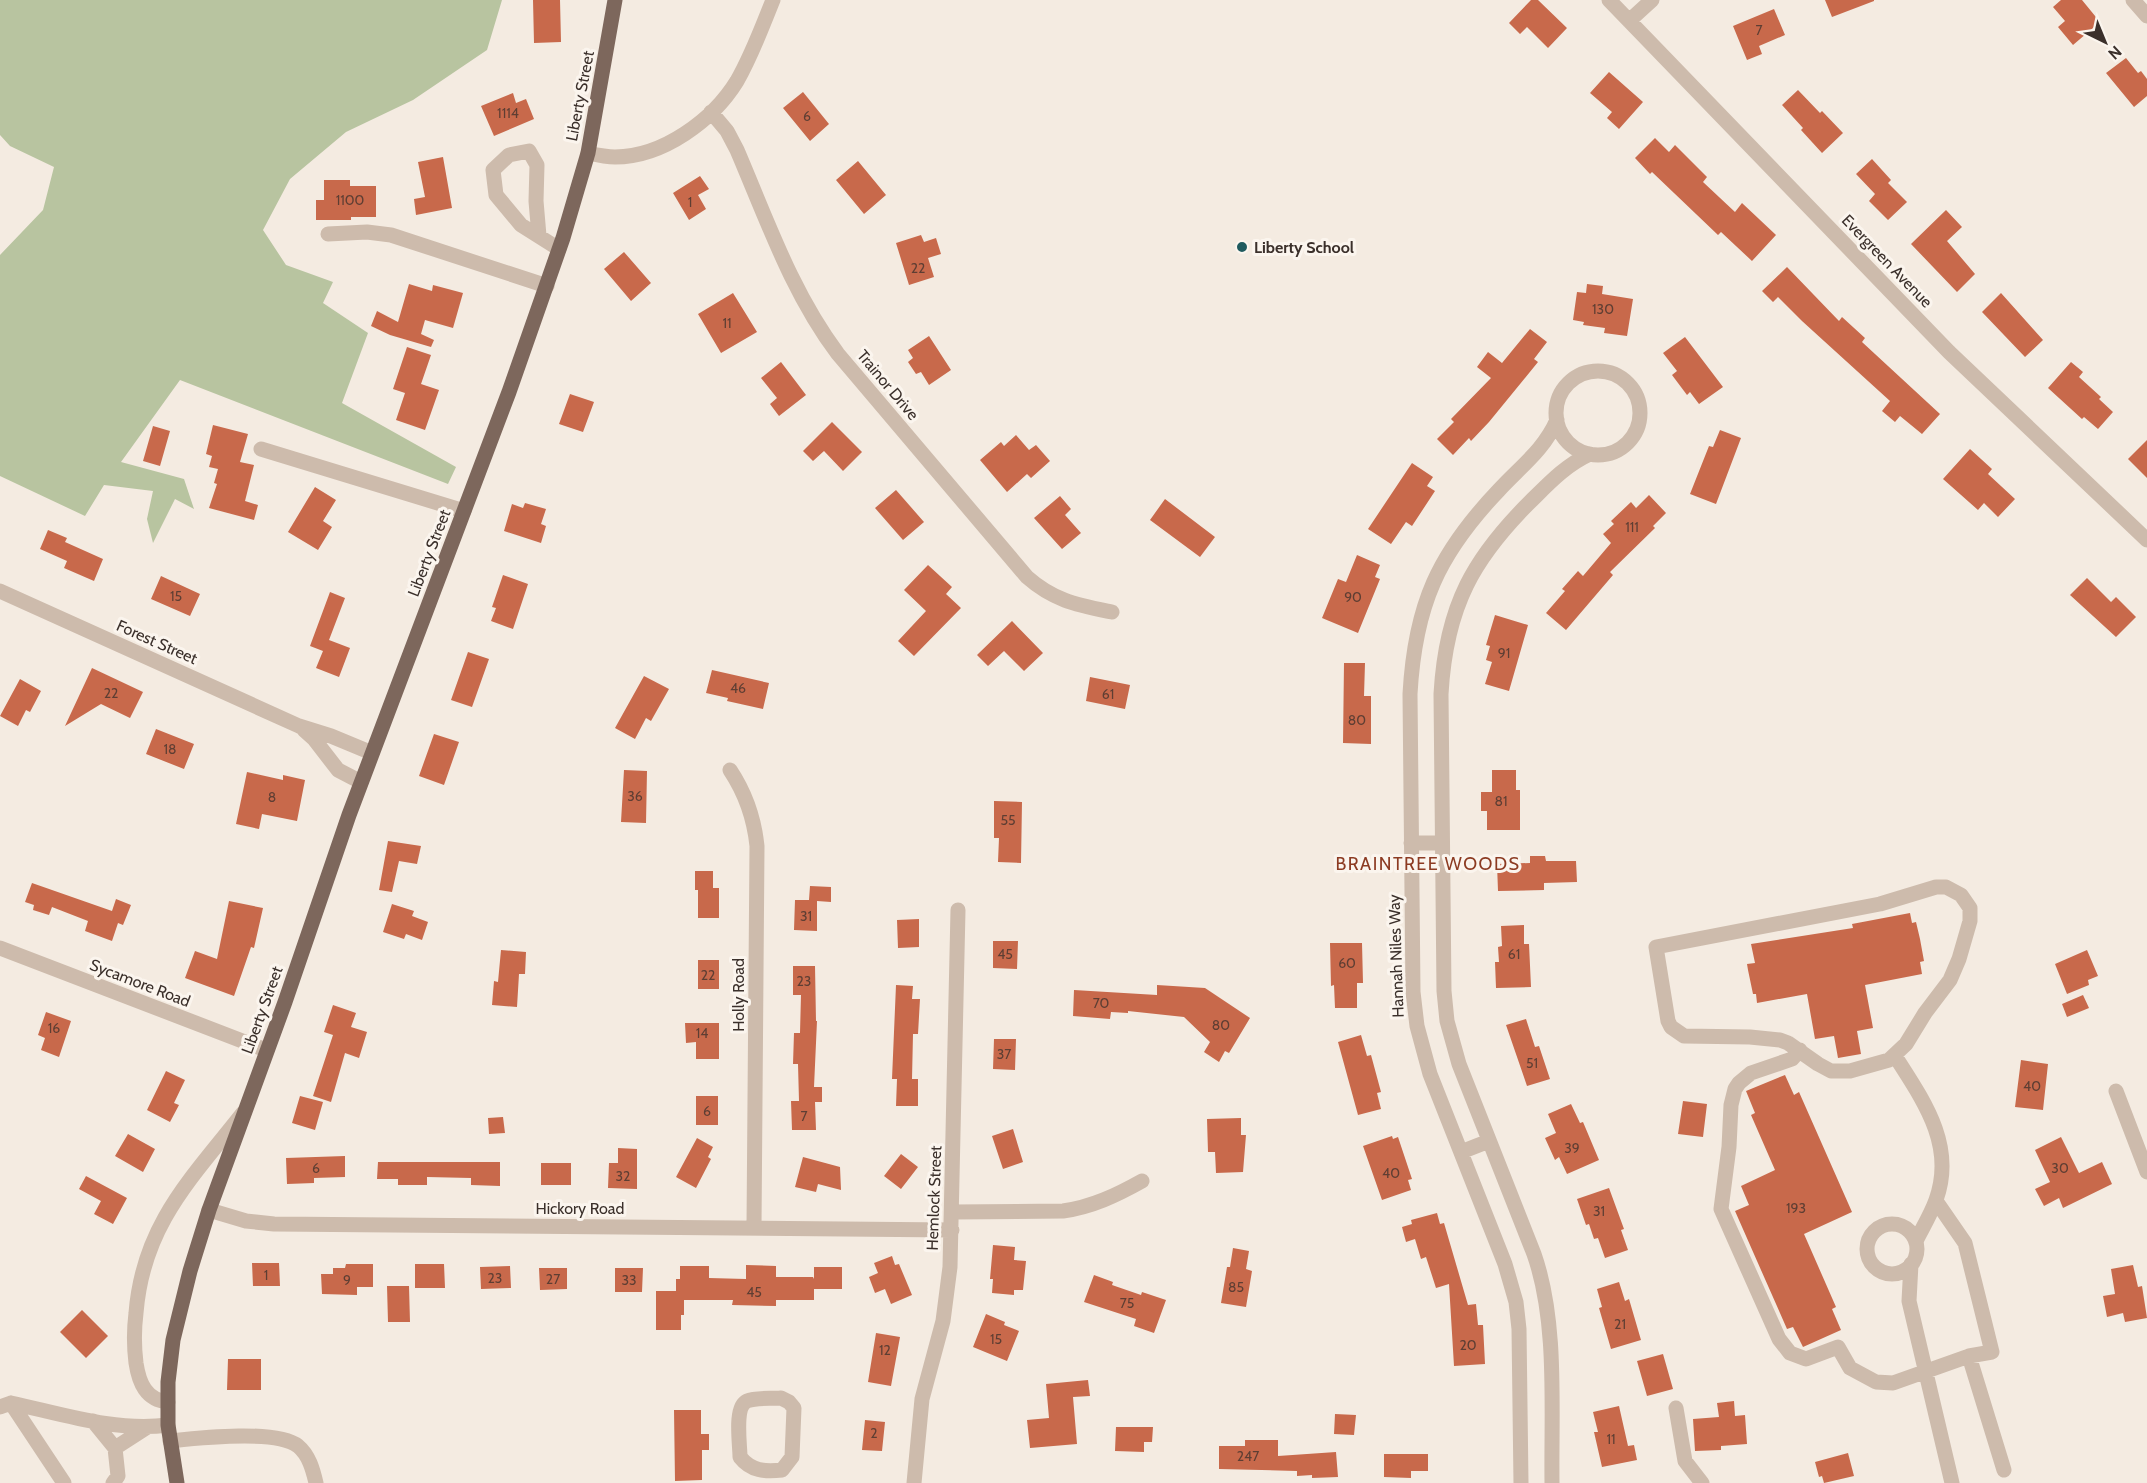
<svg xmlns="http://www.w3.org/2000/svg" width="2147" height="1483" viewBox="0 0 2147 1483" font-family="Cabin,sans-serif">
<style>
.green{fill:#b8c4a0}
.building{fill:#c8694b}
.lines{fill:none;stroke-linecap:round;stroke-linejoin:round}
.minor{stroke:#cdbbac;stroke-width:15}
.major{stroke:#7d675c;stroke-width:15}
.poi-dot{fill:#1f5a5e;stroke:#fbf5ee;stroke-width:2}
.labels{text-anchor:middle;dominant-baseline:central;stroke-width:6;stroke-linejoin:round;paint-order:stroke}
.number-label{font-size:14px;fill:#5e3e33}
.street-label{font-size:16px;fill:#3b302b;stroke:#fbf5ee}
.poi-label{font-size:16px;font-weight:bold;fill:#3b302b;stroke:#fbf5ee;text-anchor:start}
.neighbourhood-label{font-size:18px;letter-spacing:1.5px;fill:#8c3b22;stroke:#fbf5ee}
</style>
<rect width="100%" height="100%" fill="#f4ebe1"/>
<path class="green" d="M0,0H502L487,50L413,100L346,132L290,179L263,230L286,265L333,282L323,303L368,333L342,403L456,467L448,484L180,380L121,462L184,479L194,509L175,499L153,543L147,519L153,491L104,485L85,516L0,476V255L43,210L54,167L10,146L0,135Z"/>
<path class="building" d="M533,0H560L561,42L534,43Z
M1531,0H1538L1567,28L1548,48L1527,27L1520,34L1509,23Z
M1825,0H1874V1L1832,17Z
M2061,0H2082L2100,22L2073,45L2058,27L2065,21L2053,7Z
M1774,9L1785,35L1759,46L1762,54L1747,60L1733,26Z
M2126,58L2138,73L2141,71L2147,79V96L2134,107L2106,73Z
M1609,72L1643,102L1619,129L1607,118L1612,112L1590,93Z
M1798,90L1820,113L1822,111L1843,133L1822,153L1801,130L1803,128L1782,105Z
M803,92L829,124L810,141L783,108Z
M513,93L516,103L526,99L534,119L494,136L481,106Z
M1655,138L1669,152L1675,145L1707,177L1703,182L1735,212L1742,203L1776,235L1752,261L1721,232L1718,235L1652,172L1650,174L1635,158Z
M443,157L452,208L416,215L414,199L425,197L418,162Z
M1872,159L1891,180L1888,183L1907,202L1888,220L1869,201L1875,194L1856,174Z
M858,161L886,195L864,214L836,180Z
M700,176L709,189L698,195L706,209L689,220L673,193Z
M324,180H350V186H376V217H351V220H316V200H324Z
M1946,210L1962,227L1947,241L1975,274L1957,292L1911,244Z
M921,235L924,242L936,238L941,254L928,258L934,277L909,285L896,243Z
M624,252L651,283L631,301L604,269Z
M1787,267L1839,321L1842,317L1865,338L1862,342L1940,414L1922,434L1900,416L1895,422L1882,411L1890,401L1802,321L1778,297L1773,302L1762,291Z
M409,284L432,291L433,285L463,293L453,328L425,320L421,334L434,340L431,347L390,335L371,326L377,311L398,322Z
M1587,284L1603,286L1602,294L1633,299L1627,336L1604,333L1605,328L1583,325L1584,322L1573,320L1577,292L1586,293Z
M733,293L757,332L721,353L698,314Z
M2001,293L2043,340L2025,357L1982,312Z
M1530,329L1547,342L1534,359L1538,362L1489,422L1471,441L1469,438L1453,455L1437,439L1454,422L1451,419L1491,378L1477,367L1488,352L1502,363Z
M929,336L951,370L929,385L921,372L916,374L908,362L913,358L908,350Z
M1685,337L1723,387L1699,404L1690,392L1687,395L1672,375L1677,371L1663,353Z
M407,347L431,355L421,384L439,390L425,430L396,420L405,393L393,389Z
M781,362L806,395L779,416L770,404L777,398L761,378Z
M2071,362L2083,372L2079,377L2101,397L2099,399L2113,412L2098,429L2084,417L2082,419L2048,388Z
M570,394L594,402L583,432L559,424Z
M832,422L862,452L843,471L824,451L813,461L803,451Z
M213,425L248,434L240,462L254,465L245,501L258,505L254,520L209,508L217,484L214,483L218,469L209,467L212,456L206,454Z
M153,426L170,431L160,466L143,461Z
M1720,430L1741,438L1716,504L1690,494L1709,446L1713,447Z
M1016,435L1029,450L1036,445L1050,461L1031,478L1027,474L1007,492L980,460L1001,442L1004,446Z
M2147,440V478L2128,459Z
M1970,449L1992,469L1988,474L2015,499L1998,517L1984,503L1978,510L1943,479Z
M1412,463L1433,477L1427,486L1435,491L1412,526L1406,522L1391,544L1368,529Z
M315,487L336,500L323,521L332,527L318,550L288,532Z
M896,490L924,522L903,540L875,508Z
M1649,495L1666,513L1653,526L1655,528L1610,572L1613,575L1566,630L1546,613L1565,591L1562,589L1578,571L1583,576L1611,543L1603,534L1614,524L1611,521L1631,502L1636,508Z
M1060,496L1071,509L1065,515L1081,533L1062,549L1034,518Z
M1165,499L1215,537L1200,557L1150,520Z
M525,503L546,509L541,524L546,526L541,543L504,531L512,504L523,508Z
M48,530L67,538L65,542L103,559L94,581L64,568L67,561L40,549Z
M1357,555L1380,565L1375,577L1380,579L1358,633L1322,618L1338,579L1346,582Z
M928,565L952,587L946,594L961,608L914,656L898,641L926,611L904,590Z
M503,575L528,584L513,629L491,621L496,608L492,607Z
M161,576L200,594L190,616L151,599Z
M2087,578L2111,602L2116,597L2136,617L2116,637L2070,595Z
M330,592L345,598L329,640L350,648L339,677L316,668L323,651L310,646Z
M1495,615L1528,625L1509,691L1485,684L1492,662L1486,660L1490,646L1486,645Z
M1012,621L1043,653L1024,671L1004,651L988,666L977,655Z
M468,652L489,659L472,707L451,700Z
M1344,663H1365L1364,696H1371V744L1343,743Z
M92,668L143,692L130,718L101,704L65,726Z
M712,670L769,683L763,709L727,701L728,698L706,693Z
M644,676L669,689L651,721L646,718L635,739L615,728Z
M1090,677L1130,685L1125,709L1086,701Z
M20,679L41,691L30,712L26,710L18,726L0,716Z
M156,729L194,744L184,769L146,754Z
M434,734L459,742L444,785L419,776Z
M624,770L647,771L646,823L621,822Z
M1492,770H1516V790H1520V830H1487V811H1481V792H1492Z
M247,772L283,780V775L305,780L297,821L262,814L259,829L236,824Z
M994,801L1022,802L1021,863L998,862L999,838H994Z
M388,841L421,846L417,864L399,861L392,892L379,890Z
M1530,856H1545L1546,861H1576L1577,882L1544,883V890L1498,891L1497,864L1530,863Z
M695,871H713V888H719V918H698V890H695Z
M32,883L112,911L116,899L131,905L123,925L118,923L112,941L85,931L88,921L52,907L49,915L33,910L34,905L25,902Z
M810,886L831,887V902L817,901V931L794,930L795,900H809Z
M229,901L263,908L254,948L251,947L234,996L185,978L195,951L217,959Z
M392,904L414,911L412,916L428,922L422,940L406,934L404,939L383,932Z
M1910,913L1912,923L1916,922L1920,939L1924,961L1920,962L1922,974L1865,985L1873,1028L1857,1031L1861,1054L1838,1058L1834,1036L1815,1039L1807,994L1757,1003L1756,994H1753L1748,970L1747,964L1755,963L1751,944L1853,928L1852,924Z
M919,919V947L898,948L897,920Z
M1524,925V944H1529L1531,987L1496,988L1495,962H1499L1498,947L1502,946L1501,926Z
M993,941H1018L1017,969L993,968Z
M1330,943H1362L1363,983H1357V1008H1335L1334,985L1331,986Z
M501,950L526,952L525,974H519L517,1007L492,1005L494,981L498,982Z
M2087,950L2098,976L2088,980L2089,985L2067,994L2055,964Z
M698,960H719V989H698Z
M793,966H815L816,1021H817L814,1087H822V1102H815L816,1130H792L791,1101H799L798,1064H793L794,1033H800L801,995H793Z
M896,985L913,986L912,999H920L918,1034H913L912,1079H918V1106H896L897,1079H892Z
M1157,985L1205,988L1250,1018L1229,1053L1225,1051L1219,1062L1204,1052L1210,1042L1184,1017L1128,1011V1013L1111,1012L1110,1019L1073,1016L1074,990L1157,995Z
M2083,995L2089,1008L2067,1017L2062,1004Z
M333,1005L356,1013L351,1027L367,1032L359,1058L345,1053L331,1102L313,1096L333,1035L324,1032Z
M46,1012L71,1021L59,1057L41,1050L45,1038L38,1035Z
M1526,1019L1535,1047L1539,1046L1550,1079L1527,1086L1506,1025Z
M685,1023H719V1059H696V1042L686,1043Z
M1361,1035L1367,1056L1371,1055L1381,1092L1377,1093L1381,1109L1358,1115L1338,1042Z
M994,1039H1016L1015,1070L993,1069Z
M2021,1060L2048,1064L2043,1110L2015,1107Z
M166,1071L185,1080L174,1103L179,1105L170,1122L147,1110Z
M1785,1075L1794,1095L1799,1092L1852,1212L1804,1234L1836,1307L1832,1309L1841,1330L1803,1347L1793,1327L1787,1329L1735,1211L1749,1205L1741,1186L1775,1170L1751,1115L1755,1113L1746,1091Z
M300,1096L323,1102L315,1130L292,1123Z
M696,1096H718V1125H696Z
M1683,1101L1707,1104L1703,1137L1678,1134Z
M1571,1104L1580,1123L1583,1122L1599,1160L1567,1174L1559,1157L1555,1160L1545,1138L1556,1133L1548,1114Z
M503,1117L505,1133L489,1134L488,1118Z
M1241,1118V1135H1246L1243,1172L1216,1173L1215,1152H1208L1207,1119Z
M1013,1129L1023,1162L1003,1169L992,1136Z
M128,1134L155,1149L143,1172L115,1156Z
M1392,1136L1393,1139L1398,1137L1412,1179L1408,1180L1411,1190L1382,1200L1363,1146Z
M2061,1137L2079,1173L2102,1162L2112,1184L2063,1208L2059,1198L2044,1206L2035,1189L2050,1182L2035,1150Z
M697,1138L713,1147L708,1157L711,1159L696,1188L676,1177Z
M618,1148L637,1149V1189L608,1188L609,1163H618Z
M901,1154L918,1167L901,1189L884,1176Z
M345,1156V1177L314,1178V1183L287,1184L286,1158Z
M803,1157L840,1167L841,1190L818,1184L816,1192L795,1187Z
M378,1162H500V1186L471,1185V1178L427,1177V1185H398V1179H377Z
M541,1163H571V1185H541Z
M86,1176L127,1198L113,1224L94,1214L101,1201L79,1189Z
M1609,1188L1624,1229L1621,1230L1628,1250L1605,1258L1598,1238L1594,1239L1589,1224L1586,1225L1577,1199Z
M1437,1213L1440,1224L1444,1223L1468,1305L1476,1304L1478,1325H1483L1485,1364L1454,1366L1449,1284L1436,1288L1426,1257L1421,1259L1415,1239L1406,1242L1402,1227L1412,1224L1411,1220Z
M993,1245L1015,1247L1014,1260L1026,1261L1023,1290H1014V1295L992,1293L993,1279H990Z
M1233,1248L1249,1251L1246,1269L1252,1271L1246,1307L1221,1303L1227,1267H1230Z
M892,1256L895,1265L899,1264L912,1295L891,1304L885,1289L875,1293L869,1277L878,1273L874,1263Z
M252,1263H279L280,1286H253Z
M346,1264H373V1287H357V1295L322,1294L321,1274H333V1268H345Z
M415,1264H444L445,1288H415Z
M746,1265L776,1266V1277H813L814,1279V1267H842V1289H814V1300H776V1306L732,1305L733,1300H684V1315H681V1330H656V1291H676V1279H680V1266H709V1278L746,1279Z
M2133,1265L2138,1287L2142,1286L2147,1318L2125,1322L2123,1313L2107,1317L2103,1296L2115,1294L2111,1269Z
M510,1266L511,1288L481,1289L480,1267Z
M539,1268H567V1289L540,1290Z
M615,1268H643L642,1292H615Z
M1094,1275L1113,1282L1112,1285L1141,1295L1142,1292L1166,1300L1154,1333L1134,1326L1136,1319L1084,1302Z
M1619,1282L1625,1301L1629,1299L1641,1340L1611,1349L1599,1308L1602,1307L1597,1289Z
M387,1286H409L410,1322H388Z
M82,1310L108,1336L86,1358L60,1332Z
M986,1314L1005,1322L1004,1325L1019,1331L1007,1361L973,1347Z
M876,1333L900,1337L891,1386L868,1382Z
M1663,1354L1673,1389L1647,1396L1637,1361Z
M228,1359H261V1390H227Z
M1088,1380L1090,1396L1073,1397L1077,1444L1030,1448L1027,1420L1049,1418L1046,1384Z
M1734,1401L1735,1416L1745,1415L1747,1444L1721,1446V1450L1695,1451L1693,1419L1719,1417L1717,1403Z
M1619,1406L1628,1446L1634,1445L1637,1460L1602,1467L1594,1432H1598L1593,1412Z
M674,1410H701V1434H709V1450H702V1480L675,1481Z
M1335,1414L1356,1415L1354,1435L1334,1434Z
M865,1420L885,1422L882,1451L862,1450Z
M1116,1427H1153L1152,1442H1144V1452L1115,1451Z
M1245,1440H1278V1456L1336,1452L1338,1477L1312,1478V1475L1297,1476V1471L1219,1469V1446H1245Z
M1848,1453L1854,1476L1824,1483L1822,1476L1819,1477L1815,1462Z
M1384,1454H1428V1471H1411V1478L1384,1477Z"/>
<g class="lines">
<path class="minor" d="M1609,0L1949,352L2147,540
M2133,0L2147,16
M1629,21L1652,0
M711,112L727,131L737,150C767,220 792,293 838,354L1027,577C1054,601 1078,605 1112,612
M588,153C597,155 606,157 615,157C663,157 713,120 737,81C752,55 762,27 773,0
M328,234L367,232L391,235L547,286
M539,236L536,201L537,165L529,151L509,155L493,170L496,195L521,225L559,249
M1556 413a42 42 0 1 1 84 0a42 42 0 1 1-84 0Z
M261,449L464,511
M0,591L299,726L331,736L372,753
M304,730L314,739L338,770L361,782
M730,770C746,794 754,817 757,846L754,1227
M1411,843H1442
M1936,887H1946L1961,895L1970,908V921L1959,959L1950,980L1925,1013L1906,1044L1889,1060L1850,1071H1831L1818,1064L1788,1043L1780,1040L1750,1037L1684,1036L1671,1027L1668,1021L1656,947L1880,904Z
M0,948L266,1050
M1800,1050L1792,1059L1751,1073L1739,1083L1735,1089L1731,1105L1729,1147L1721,1209L1779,1339L1790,1353L1806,1359L1838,1347L1850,1368L1876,1382L1893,1383L1969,1356L1992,1352L1965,1243L1936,1201
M1895,1056C1923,1100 1956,1145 1936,1200C1931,1214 1923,1227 1916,1241
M2116,1091L2147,1172
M1461,1152L1489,1141
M209,1210L246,1221L274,1224L952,1230
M953,1212L1063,1211C1092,1207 1117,1195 1142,1181
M1867 1249a25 25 0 1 1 50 0a25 25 0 1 1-50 0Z
M1911,1264L1909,1301L1952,1483
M1969,1356L2004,1470
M781,1398L789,1402L794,1408L792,1457L782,1470C765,1472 751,1471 740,1457C740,1444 734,1407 747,1401C756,1397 771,1399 781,1398Z
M168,1402C146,1400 139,1383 136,1363C134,1347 134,1329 136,1313C143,1225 191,1179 243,1113
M11,1403L64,1483
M0,1407L11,1403C62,1414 116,1432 168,1425
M1676,1408L1685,1461L1702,1483
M93,1421L115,1448
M170,1441C198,1438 276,1429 298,1446C309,1455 313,1470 316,1483
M113,1483L118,1476L115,1448L146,1428
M914,1483L922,1399L943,1321L950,1267L958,910
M1521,1483L1519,1329L1516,1302L1505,1264L1430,1074L1417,1026L1413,992L1410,694C1415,605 1438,554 1499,490C1520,467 1544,450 1557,420
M1552,1483C1551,1411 1558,1322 1534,1254L1459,1064L1447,1021L1444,991L1441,694C1446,606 1473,557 1536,496C1552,480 1568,464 1590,454"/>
<path class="major" d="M177,1483L168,1425V1382L173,1340L190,1271L209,1210L285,1002L349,815L509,392L563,238L588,153L615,0"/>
</g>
<circle class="poi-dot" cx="1242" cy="247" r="6"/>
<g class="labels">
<g class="number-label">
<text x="1759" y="30">7</text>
<text x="508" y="113">1114</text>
<text x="807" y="116">6</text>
<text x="350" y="200">1100</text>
<text x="690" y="202">1</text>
<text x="918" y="268">22</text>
<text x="1603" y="309">130</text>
<text x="727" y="323">11</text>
<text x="1632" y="527">111</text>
<text x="176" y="596">15</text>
<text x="1353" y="597">90</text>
<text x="1504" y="653">91</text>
<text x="738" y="688">46</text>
<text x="111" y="693">22</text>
<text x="1108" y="694">61</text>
<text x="1357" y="720">80</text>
<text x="170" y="749">18</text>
<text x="635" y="796">36</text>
<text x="272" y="797">8</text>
<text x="1501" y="801">81</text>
<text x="1008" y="820">55</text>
<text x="806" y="916">31</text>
<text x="1005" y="954">45</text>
<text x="1514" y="954">61</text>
<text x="1347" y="963">60</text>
<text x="708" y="975">22</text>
<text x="804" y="981">23</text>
<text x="1101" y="1003">70</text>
<text x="1221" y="1025">80</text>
<text x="54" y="1028">16</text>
<text x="702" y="1033">14</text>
<text x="1004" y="1054">37</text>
<text x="1532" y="1063">51</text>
<text x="2032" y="1086">40</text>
<text x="707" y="1111">6</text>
<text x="804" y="1116">7</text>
<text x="1572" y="1148">39</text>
<text x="316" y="1168">6</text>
<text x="2060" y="1168">30</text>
<text x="1391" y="1173">40</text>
<text x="623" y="1176">32</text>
<text x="1796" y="1208">193</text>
<text x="1599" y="1211">31</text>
<text x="266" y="1275">1</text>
<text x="495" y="1278">23</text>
<text x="553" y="1279">27</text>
<text x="347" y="1280">9</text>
<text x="629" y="1280">33</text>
<text x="1236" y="1287">85</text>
<text x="754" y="1292">45</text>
<text x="1127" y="1303">75</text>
<text x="1620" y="1324">21</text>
<text x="996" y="1339">15</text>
<text x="1468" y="1345">20</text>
<text x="885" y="1350">12</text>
<text x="874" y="1433">2</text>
<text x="1611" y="1439">11</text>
<text x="1248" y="1456">247</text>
</g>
<g class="street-label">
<text transform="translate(580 96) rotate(-79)">Liberty Street</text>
<text transform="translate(1887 261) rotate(46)">Evergreen Avenue</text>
<text transform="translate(888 385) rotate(50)">Trainor Drive</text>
<text transform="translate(429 553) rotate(-69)">Liberty Street</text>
<text transform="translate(157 642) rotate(24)">Forest Street</text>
<text transform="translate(1396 956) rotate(-92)">Hannah Niles Way</text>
<text transform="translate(140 983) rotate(21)">Sycamore Road</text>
<text transform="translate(738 995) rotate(-90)">Holly Road</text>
<text transform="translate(262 1010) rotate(-70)">Liberty Street</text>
<text transform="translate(934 1198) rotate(-88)">Hemlock Street</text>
<text x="580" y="1208">Hickory Road</text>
</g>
<g class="poi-label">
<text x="1254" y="247">Liberty School</text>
</g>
<g class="neighbourhood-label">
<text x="1428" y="864">BRAINTREE WOODS</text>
</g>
</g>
<g transform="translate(2105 42) rotate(137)" stroke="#fbf5ee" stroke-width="4.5" paint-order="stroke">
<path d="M0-4.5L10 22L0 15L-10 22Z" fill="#3b302b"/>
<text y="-9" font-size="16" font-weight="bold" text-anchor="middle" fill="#3b302b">N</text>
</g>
</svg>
